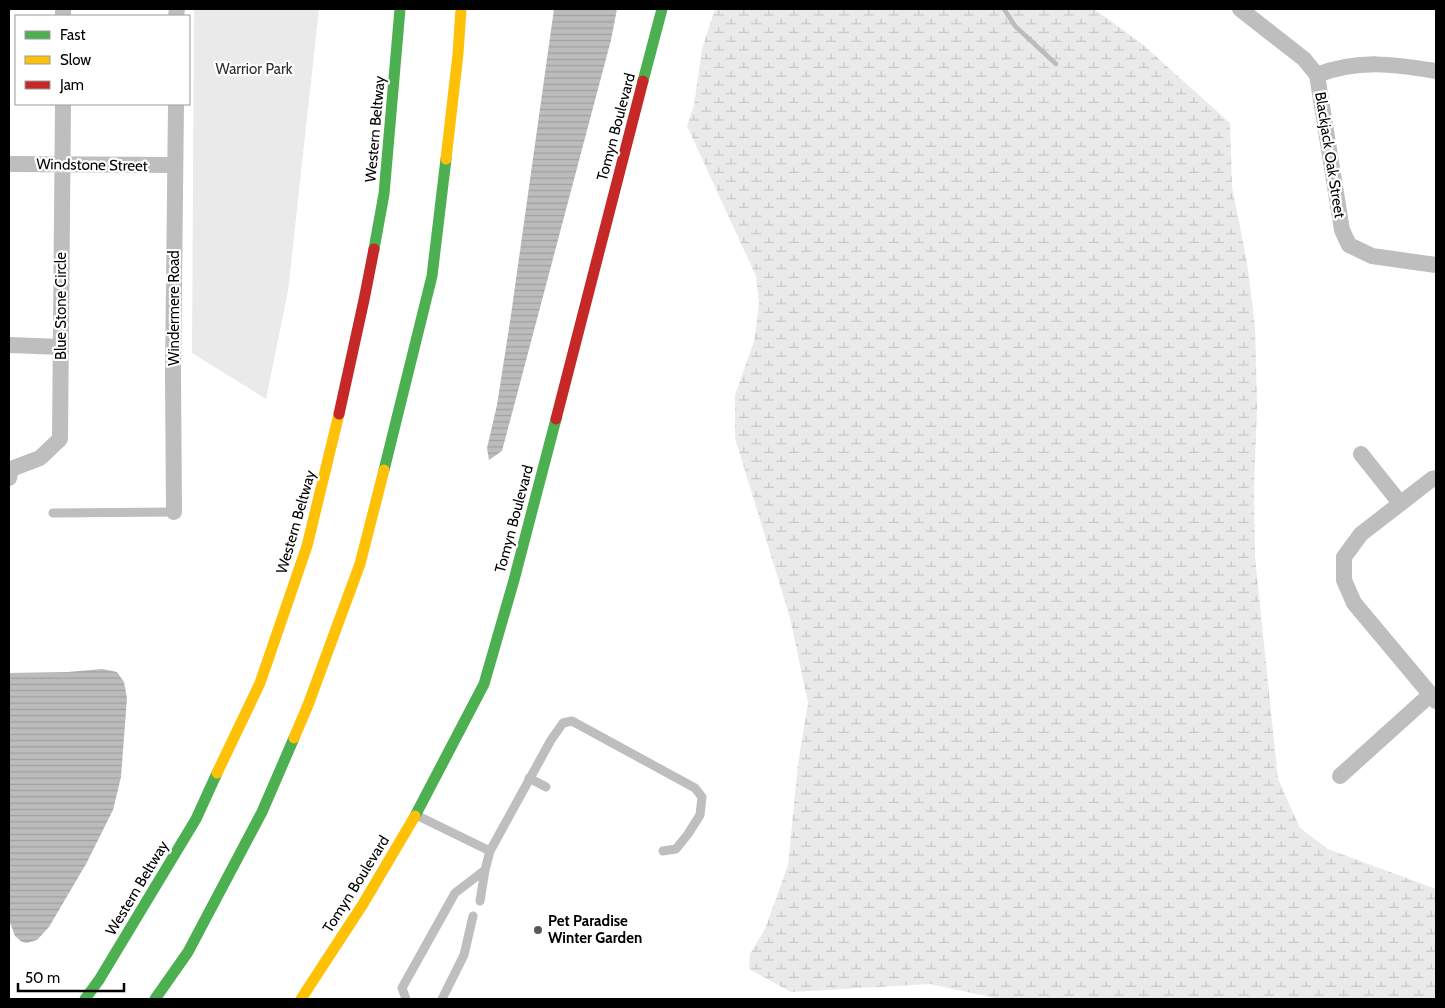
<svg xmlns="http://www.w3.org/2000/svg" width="1445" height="1008" viewBox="0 0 1445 1008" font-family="Cabin,sans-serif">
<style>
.wetland{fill:url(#wetland-marsh)}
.park{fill:#eaeaea}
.water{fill:url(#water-rules)}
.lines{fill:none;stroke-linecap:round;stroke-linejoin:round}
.stream{stroke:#bcbcbc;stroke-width:4.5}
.lane{stroke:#bebebe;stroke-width:9}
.street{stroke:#bebebe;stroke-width:16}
.fast{stroke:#4caf50;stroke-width:11}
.slow{stroke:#ffc107;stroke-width:11}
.jam{stroke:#c62828;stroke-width:11}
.poi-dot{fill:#595959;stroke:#fff;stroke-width:2}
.labels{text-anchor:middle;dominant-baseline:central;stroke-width:4.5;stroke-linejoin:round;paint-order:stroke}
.park-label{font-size:15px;fill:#2f2f2f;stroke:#fff}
.street-label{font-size:15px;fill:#000;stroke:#fff}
.poi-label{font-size:15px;font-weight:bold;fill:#000;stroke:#fff;text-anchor:start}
</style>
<defs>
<pattern id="wetland-marsh" width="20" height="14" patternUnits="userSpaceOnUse" patternTransform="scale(1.25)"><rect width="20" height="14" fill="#eaeaea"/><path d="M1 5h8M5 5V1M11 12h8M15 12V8" fill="none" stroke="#c7c7c7"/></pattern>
<pattern id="water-rules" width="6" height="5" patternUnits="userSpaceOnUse" patternTransform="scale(1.25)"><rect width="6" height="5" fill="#bcbcbc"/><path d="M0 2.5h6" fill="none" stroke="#a0a0a0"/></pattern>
</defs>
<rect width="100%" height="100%" fill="#fff"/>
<path class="wetland" d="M715,9H1094L1141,43L1230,123L1232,187L1247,262L1255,327L1257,406L1254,488L1255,557L1278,779L1300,828L1328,849L1436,889V999H999L930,984L791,992L749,969L750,954L765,929L788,865L798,764L808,703L790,618L735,438V395L754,341L759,304L756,276L687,126L694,105L702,49Z"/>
<path class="park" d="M194,9H319L288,291L266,399L192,353Z"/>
<path class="water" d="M554,9H617L611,40L502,451L489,460L487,448L497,405L511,315Z
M102,669L117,672L124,682L127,698L121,777L113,810L86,864L49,927L37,940L27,943L22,942L15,936L9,920V673L68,672Z"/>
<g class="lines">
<path class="stream" d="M1004,9L1015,26L1056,64"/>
<path class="lane" d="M53,513L174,512
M529,778L546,787
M416,815L490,851L485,870L480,901
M490,851L551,740L563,723L572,721L695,788L702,797L700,815L688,834L676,849L663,851
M406,999L402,988L455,893L485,870
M442,999L464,955L473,916"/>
<path class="street" d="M1240,9L1304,59L1317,75L1342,230L1349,245L1372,256L1436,265
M63,16V9
M176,16L177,9
M1317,75C1359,59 1393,64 1436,71
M9,164L175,165
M9,345L61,347
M1361,454L1400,503
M9,478L11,469L40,458L60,439L63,104
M1436,478L1432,479L1361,534L1344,557V580L1354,603L1436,701
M174,512L173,375L176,104
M1340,776L1431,694"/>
<path class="fast" d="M643,81L662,9
M374,249L384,194L400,9
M384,470L432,276L446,159
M415,816L484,684L514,580L556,419
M85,999L99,980L196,819L217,773
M155,999L188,952L262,812L294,738"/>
<path class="slow" d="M446,159L458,54L461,9
M294,738L308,705L360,564L384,470
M217,773L260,683L307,546L339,414
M301,999L363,904L415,816"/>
<path class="jam" d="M339,414L364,300L374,249
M556,419L643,81"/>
</g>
<circle class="poi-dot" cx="538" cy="930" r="5"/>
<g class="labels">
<g class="park-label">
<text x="254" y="69">Warrior Park</text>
</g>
<g class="street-label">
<text transform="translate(616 127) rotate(-75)">Tomyn Boulevard</text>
<text transform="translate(375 129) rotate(-85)">Western Beltway</text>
<text transform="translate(1330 155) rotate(81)">Blackjack Oak Street</text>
<text transform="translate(92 165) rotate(1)">Windstone Street</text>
<text transform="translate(61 306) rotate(-90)">Blue Stone Circle</text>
<text transform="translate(174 308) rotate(-90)">Windermere Road</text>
<text transform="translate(514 519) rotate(-75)">Tomyn Boulevard</text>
<text transform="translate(296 522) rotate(-74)">Western Beltway</text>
<text transform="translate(356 884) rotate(-58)">Tomyn Boulevard</text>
<text transform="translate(137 888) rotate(-59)">Western Beltway</text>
</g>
<g class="poi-label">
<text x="548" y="921">Pet Paradise<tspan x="548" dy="17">Winter Garden</tspan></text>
</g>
</g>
<rect width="1445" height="1008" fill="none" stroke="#000000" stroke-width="20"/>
<rect x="15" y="15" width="175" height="90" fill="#ffffff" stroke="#999999"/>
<rect x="25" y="31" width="25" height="8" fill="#4caf50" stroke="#999999"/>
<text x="60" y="40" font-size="15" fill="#000000">Fast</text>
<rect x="25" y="56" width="25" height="8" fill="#ffc107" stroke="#999999"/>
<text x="60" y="65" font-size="15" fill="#000000">Slow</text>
<rect x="25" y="81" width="25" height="8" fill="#c62828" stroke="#999999"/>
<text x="60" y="90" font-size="15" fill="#000000">Jam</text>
<path d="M18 983v8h106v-8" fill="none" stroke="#000000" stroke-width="2.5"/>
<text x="25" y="983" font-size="15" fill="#000000" stroke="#ffffff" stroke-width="4" paint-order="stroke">50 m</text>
</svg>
